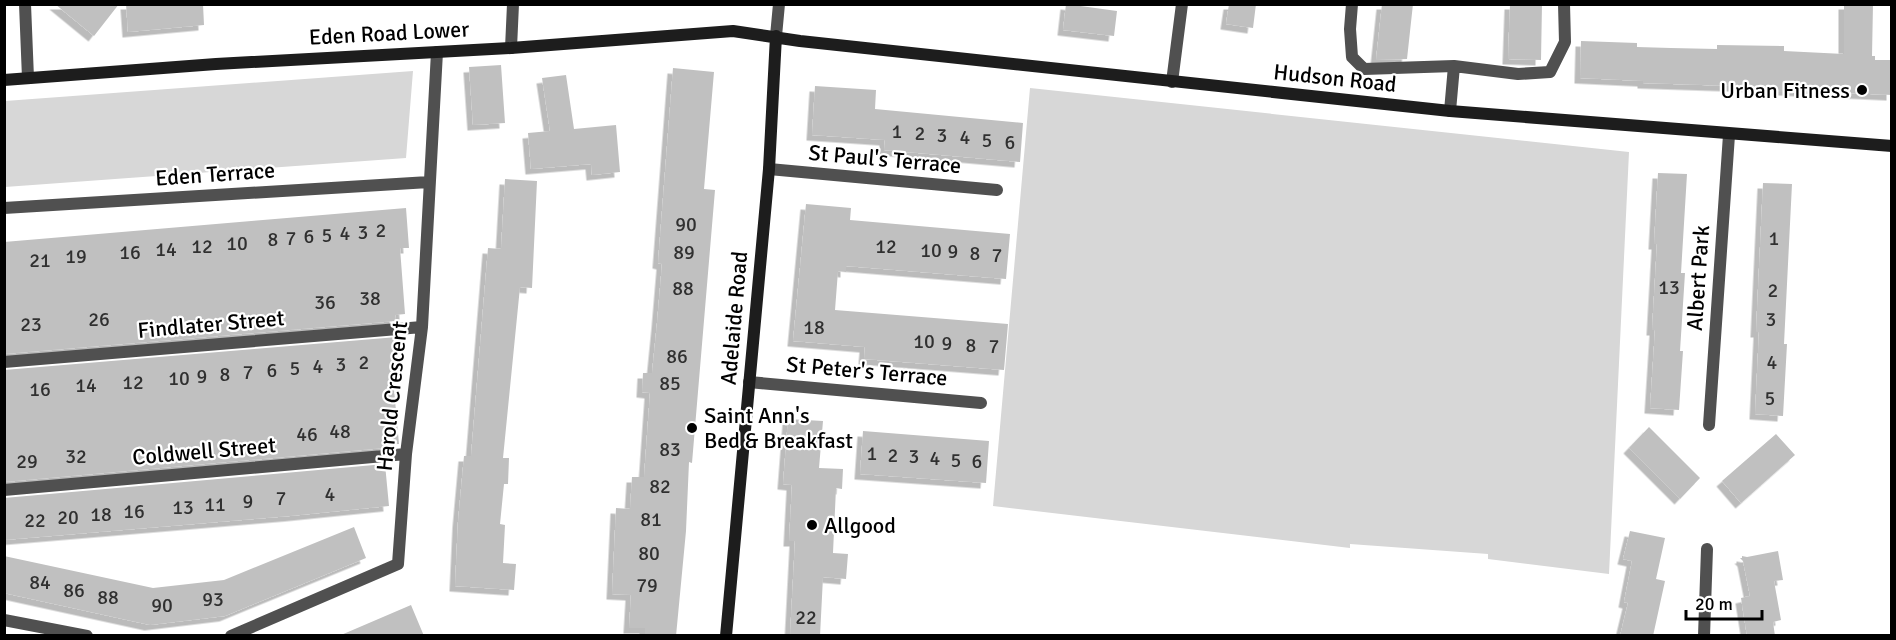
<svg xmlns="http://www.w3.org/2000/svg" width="1896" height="640" viewBox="0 0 1896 640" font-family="Signika,sans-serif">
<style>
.green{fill:#d7d7d7}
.building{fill:#c0c0c0;filter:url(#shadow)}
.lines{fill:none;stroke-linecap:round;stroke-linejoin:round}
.street{stroke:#505050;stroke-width:12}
.secondary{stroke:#1d1d1d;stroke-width:12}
.poi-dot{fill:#000;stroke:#fff;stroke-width:2}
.labels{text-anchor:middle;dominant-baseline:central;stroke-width:4.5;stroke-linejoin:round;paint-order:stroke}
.number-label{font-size:20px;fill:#303030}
.street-label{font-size:22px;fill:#000;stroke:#fff}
.poi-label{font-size:22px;fill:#000;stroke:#fff;text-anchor:start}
</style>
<defs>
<filter id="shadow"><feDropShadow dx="-5.5" dy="5.5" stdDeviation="0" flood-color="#0004"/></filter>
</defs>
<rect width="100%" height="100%" fill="#fff"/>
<path class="green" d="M413,71L406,158L5,187V101Z
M1030,88L1629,152L1609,574L1488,559V554L1350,544V548L993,506Z"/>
<path class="building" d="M55,4H119L94,36Z
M126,4H203L204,25L128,32Z
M1066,4L1117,11L1114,36L1063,30Z
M1229,4H1256L1253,28L1226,24Z
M1382,4H1413L1407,59L1376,60Z
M1510,4H1542L1541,60L1508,59Z
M1844,4H1873L1872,56H1875V60H1892V95L1783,90V92H1762V87L1643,83V81L1580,78L1581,41L1637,43V47L1671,48L1717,49V45L1784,46V51L1844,54Z
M501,65L505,123L473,125L469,67Z
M673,68L714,72L704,189L715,190L692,463L689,462L686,531L676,636H645V628H629L631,595L612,594L616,508L630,509L632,477H644L650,393L642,392L643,373H652L657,323L662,264L658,263Z
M566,75L574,129L616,125L620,172L592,175L591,164L531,169L528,133L550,131L542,78Z
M815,86L876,90L875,109L1023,123L1020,162L884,150L885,140L812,135Z
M1658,173L1687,174L1681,273H1685L1680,351H1683L1679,410L1650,408L1655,330H1652L1657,244H1654Z
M505,179L537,181L532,288L520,287L503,458H509L508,484H504L500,524L505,525L503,563L516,564L514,590L455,586L458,522L464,456H471L488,248L501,249Z
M1763,183L1792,184L1784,344H1787L1783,416L1755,414L1759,332H1756Z
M806,204L851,208L850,220L1010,234L1006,279L846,266V272L838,271L835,310L1008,324L1004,370L864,359L865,347L793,341Z
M406,208L409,248H400L405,314L395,315L396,321L4,354V242Z
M397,337L400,377L393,378L399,444L383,445L384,448L4,482V370Z
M788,419L823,421L819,468L843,469L842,489L836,488L833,553L848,554L846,579L823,577L820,636H790L795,541H789L792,485L783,484Z
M1649,427L1700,478L1680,499L1629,448Z
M863,431L989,441L986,483L860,474Z
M1776,434L1795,455L1741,503L1722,481Z
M385,464L389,506L290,516L4,540V498Z
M354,527L366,558L225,616L150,625L4,593V556L153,588L224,580Z
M1630,531L1665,538L1656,579L1665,581L1653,636H1620L1628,603L1624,602L1632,561L1623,559Z
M1778,551L1783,580L1774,581L1781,620L1773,622L1775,636H1747L1741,598L1750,596L1743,561L1740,558H1742V556L1747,557Z
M411,605L424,636H341V635Z"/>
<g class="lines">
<path class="street" d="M25,4L28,78
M1352,4L1350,29L1352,57L1364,69L1454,66L1450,111
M776,36L779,4
M511,48L513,4
M1454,66L1518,74L1550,72L1565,42L1564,4
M1172,82L1182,4
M769,169L997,190
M4,208L429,182
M4,362L422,327
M749,382L981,403
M1709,425L1729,135
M4,490L406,454
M4,620L87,636
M231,636L398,564L406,454L422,327L437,52
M1704,636L1707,549"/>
<path class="secondary" d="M4,80L216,64L511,48L733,31L800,41L1450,111L1892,146
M726,636L769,169L776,36"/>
</g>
<g class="poi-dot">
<circle cx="1862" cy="90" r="6"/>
<circle cx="692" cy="428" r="6"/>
<circle cx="812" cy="525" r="6"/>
</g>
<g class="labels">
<g class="number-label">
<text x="897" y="131">1</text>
<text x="920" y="133">2</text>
<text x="942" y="135">3</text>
<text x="965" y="137">4</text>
<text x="987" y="140">5</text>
<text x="1010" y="142">6</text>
<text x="686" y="224">90</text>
<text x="381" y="230">2</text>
<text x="363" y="232">3</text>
<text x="345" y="233">4</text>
<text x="327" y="235">5</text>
<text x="309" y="236">6</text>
<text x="291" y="238">7</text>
<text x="1774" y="238">1</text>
<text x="273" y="239">8</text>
<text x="237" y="243">10</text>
<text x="202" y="246">12</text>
<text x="886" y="246">12</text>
<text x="166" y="249">14</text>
<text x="931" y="250">10</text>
<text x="953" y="251">9</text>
<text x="130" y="252">16</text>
<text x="684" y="252">89</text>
<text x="975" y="253">8</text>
<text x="997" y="255">7</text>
<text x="76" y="256">19</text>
<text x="40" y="260">21</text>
<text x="1669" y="287">13</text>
<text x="683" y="288">88</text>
<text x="1773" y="290">2</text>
<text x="370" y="298">38</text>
<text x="325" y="302">36</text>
<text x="99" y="319">26</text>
<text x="1771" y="319">3</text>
<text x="31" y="324">23</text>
<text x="814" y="327">18</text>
<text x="924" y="341">10</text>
<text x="947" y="343">9</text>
<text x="971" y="345">8</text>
<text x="994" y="346">7</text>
<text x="677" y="356">86</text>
<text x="364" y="362">2</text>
<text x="1772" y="362">4</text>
<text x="341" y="364">3</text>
<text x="318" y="366">4</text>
<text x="295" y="368">5</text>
<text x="272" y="370">6</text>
<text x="248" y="372">7</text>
<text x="225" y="374">8</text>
<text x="202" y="376">9</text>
<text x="179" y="378">10</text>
<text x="133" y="382">12</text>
<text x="670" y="383">85</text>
<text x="86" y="385">14</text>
<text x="40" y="389">16</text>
<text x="1770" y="398">5</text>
<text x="340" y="431">48</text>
<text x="307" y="434">46</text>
<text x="670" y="449">83</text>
<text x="872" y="453">1</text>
<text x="893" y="455">2</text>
<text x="76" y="456">32</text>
<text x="914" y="456">3</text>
<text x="935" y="458">4</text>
<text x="956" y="460">5</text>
<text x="27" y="461">29</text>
<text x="977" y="461">6</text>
<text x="660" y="486">82</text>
<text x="330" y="494">4</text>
<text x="281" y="498">7</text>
<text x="248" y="501">9</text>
<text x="215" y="504">11</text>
<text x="183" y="507">13</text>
<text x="134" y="511">16</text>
<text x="101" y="514">18</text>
<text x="68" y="517">20</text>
<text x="651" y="519">81</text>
<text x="35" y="520">22</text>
<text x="649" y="553">80</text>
<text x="40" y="582">84</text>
<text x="647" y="585">79</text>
<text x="74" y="590">86</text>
<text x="108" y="597">88</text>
<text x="213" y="599">93</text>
<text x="162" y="605">90</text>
<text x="806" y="617">22</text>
</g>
<g class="street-label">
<text transform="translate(389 33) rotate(-3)">Eden Road Lower</text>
<text transform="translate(1335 78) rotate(6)">Hudson Road</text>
<text transform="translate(885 159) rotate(5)">St Paul's Terrace</text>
<text transform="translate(215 174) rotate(-4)">Eden Terrace</text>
<text transform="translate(1698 278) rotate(-86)">Albert Park</text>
<text transform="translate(734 318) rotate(-85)">Adelaide Road</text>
<text transform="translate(211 324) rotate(-5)">Findlater Street</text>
<text transform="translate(867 371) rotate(5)">St Peter's Terrace</text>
<text transform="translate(392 396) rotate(-84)">Harold Crescent</text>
<text transform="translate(204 451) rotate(-5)">Coldwell Street</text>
</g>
<g class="poi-label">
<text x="1850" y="90" text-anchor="end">Urban Fitness</text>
<text x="704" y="415">Saint Ann's<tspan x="704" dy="25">Bed &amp; Breakfast</tspan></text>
<text x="824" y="525">Allgood</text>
</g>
</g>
<rect width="1896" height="640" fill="none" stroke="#000000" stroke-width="12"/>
<path d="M1686 610v9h76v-9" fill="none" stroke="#000000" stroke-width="3"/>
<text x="1695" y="610" font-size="18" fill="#000000" stroke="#ffffff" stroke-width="4.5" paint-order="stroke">20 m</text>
</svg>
